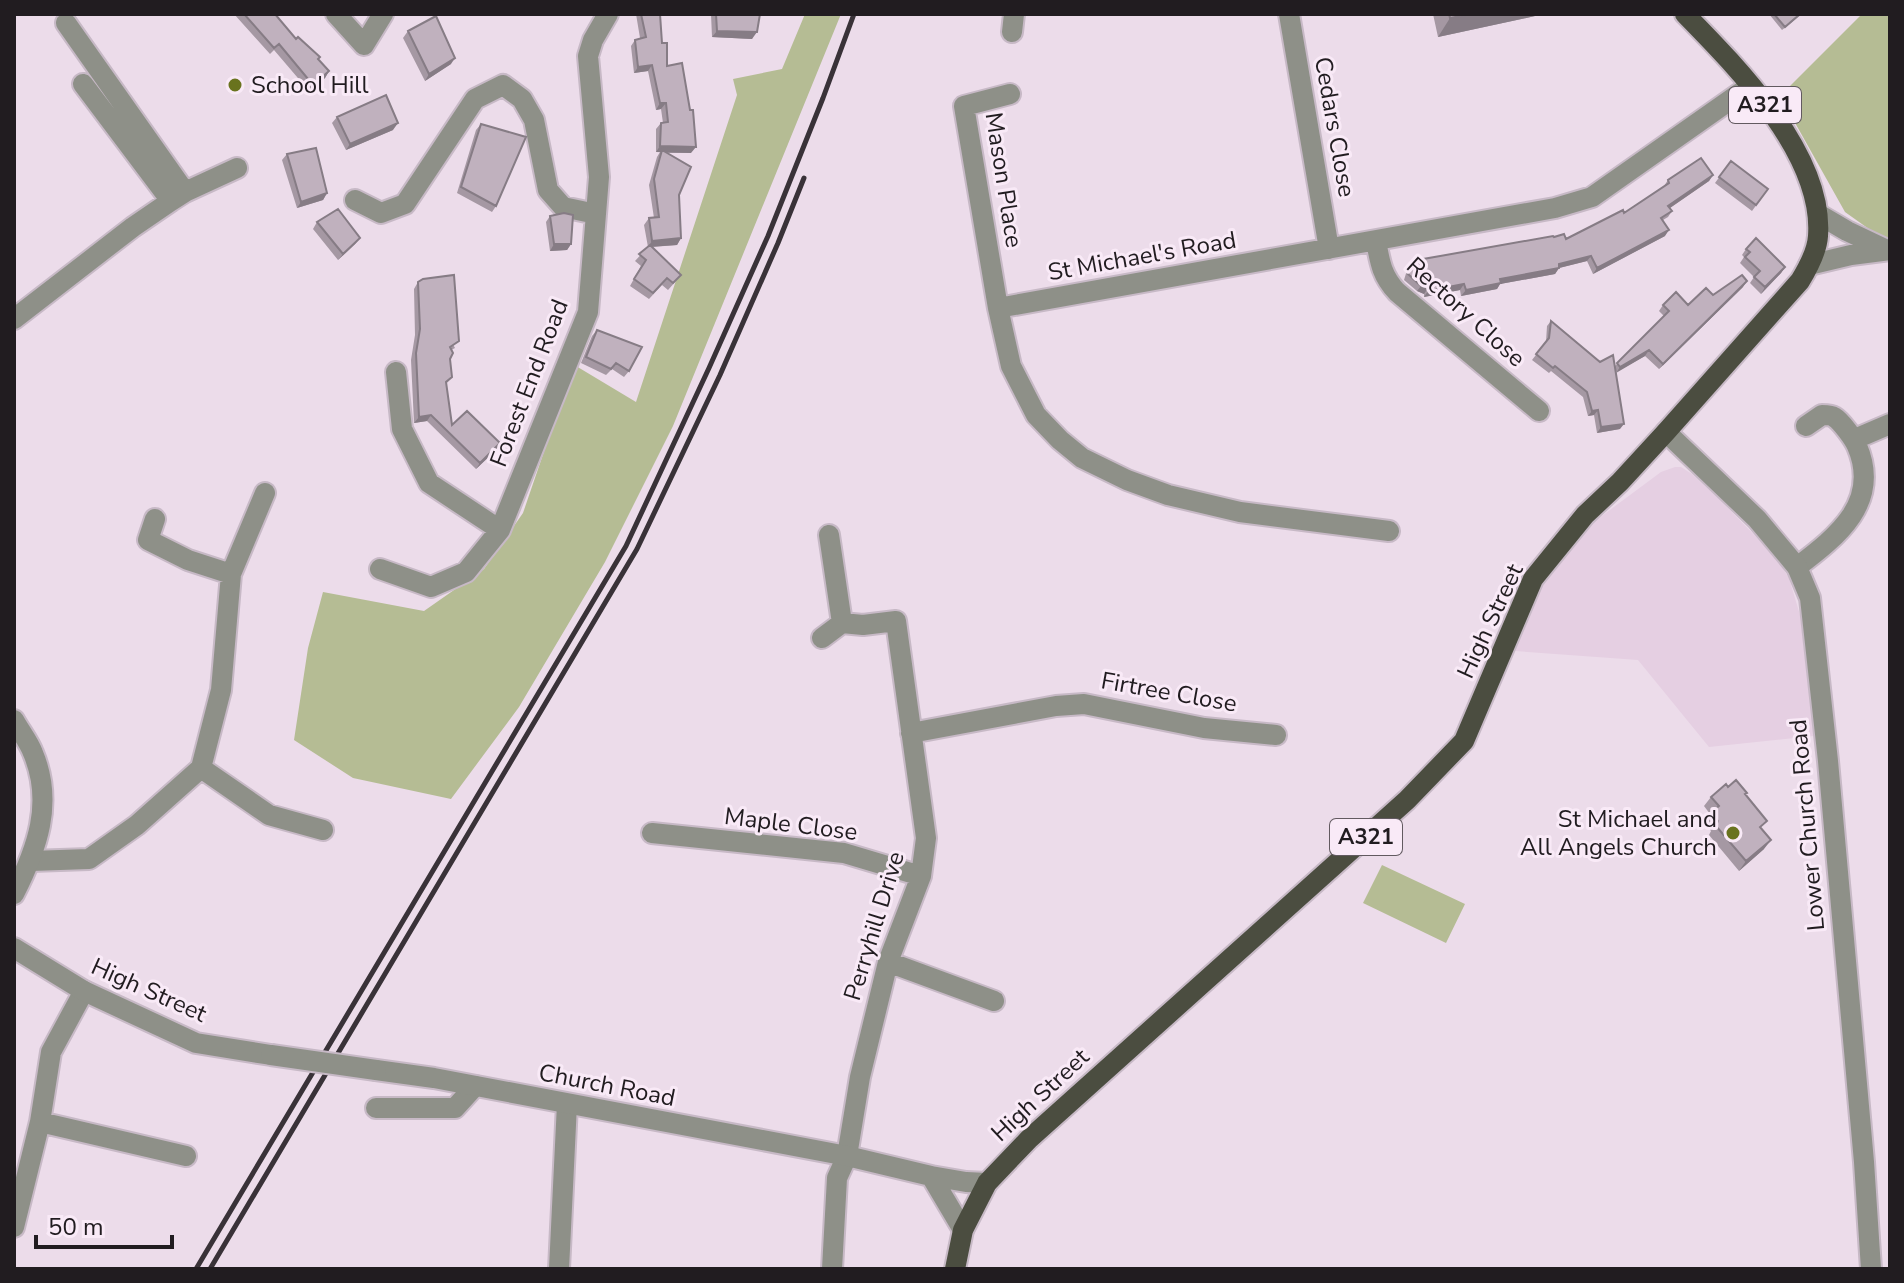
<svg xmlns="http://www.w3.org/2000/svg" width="1904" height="1283" viewBox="0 0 1904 1283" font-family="'Nunito Sans',sans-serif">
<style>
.built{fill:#e5cfe2}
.green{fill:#b5bc94}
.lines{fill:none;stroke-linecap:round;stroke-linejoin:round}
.minor-casing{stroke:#c7b9c6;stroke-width:24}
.tertiary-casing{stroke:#c7b9c6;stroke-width:24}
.primary-casing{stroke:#c7b9c6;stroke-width:24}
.minor{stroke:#8e9088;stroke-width:20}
.tertiary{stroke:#8e9088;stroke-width:20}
.primary{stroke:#4b4d40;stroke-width:20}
.rail{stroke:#393238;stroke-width:5}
.tertiary-bridge-casing{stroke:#c7b9c6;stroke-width:24;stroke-linecap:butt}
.tertiary-bridge{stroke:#8e9088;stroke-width:20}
.wall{fill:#a598a3}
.shaded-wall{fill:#867c85}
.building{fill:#c0b1be;stroke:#867c85;stroke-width:2}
.poi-dot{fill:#69731e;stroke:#f9eaf7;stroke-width:3}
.labels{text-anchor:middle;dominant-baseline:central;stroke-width:6;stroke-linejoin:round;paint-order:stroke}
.shield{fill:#f9eaf7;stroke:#625a60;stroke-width:2}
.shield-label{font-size:22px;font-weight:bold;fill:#211c20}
.poi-label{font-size:24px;fill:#211c20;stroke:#f9eaf7;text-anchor:start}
.street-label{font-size:24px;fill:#211c20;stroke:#f9eaf7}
</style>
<rect width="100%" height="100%" fill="#ecdcea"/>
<path class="built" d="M1675,467H1681L1692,474L1720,500L1775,556L1789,578L1800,615L1814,736L1709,747L1638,660L1515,651L1542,586L1595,521L1661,472Z"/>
<path class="green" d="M805,14H841L673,426L605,562L519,707L451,799L353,778L294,740L308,648L323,592L424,611L484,569L523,513L563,396L576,366L636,402L737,95L733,79L782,69Z
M1862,14H1890V244L1845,212L1780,96Z
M1382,865L1465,904L1446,943L1363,903Z"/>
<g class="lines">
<defs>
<path id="minor" d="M336,14L364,45L383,14
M1289,14L1329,249
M66,23L185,192
M1012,32L1014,14
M83,84L171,201
M1010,94L964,106L998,308L1011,366L1036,415L1060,440L1082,458L1127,480L1168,495L1240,512L1389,531
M355,200L381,213L405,204L475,99L503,85L522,99L534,120L548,190L563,207L596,214
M1376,241C1380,263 1382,276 1397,292L1539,411
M998,308L1555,208L1592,197L1750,86
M14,319L133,227L171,201L185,192L237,168
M396,372L402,429L429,483L500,530
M1855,439L1890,424
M155,519L148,540L188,560L231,574
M829,535L842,623
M1797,567C1838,536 1881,502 1857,446C1854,439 1841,421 1834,417C1831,415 1826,415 1822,415L1806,426
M380,569L431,587L466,572L500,530L588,312L599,177L588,56L593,40L608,14
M822,638L842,623L863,625L896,621L926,838L921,876L888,962L860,1077L847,1156L837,1178L832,1269
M911,733L1056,706L1084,704L1204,728L1276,735
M201,768L269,815L323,830
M652,833L844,853L921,876
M31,861L89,859L137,825L201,768L221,690L231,574L265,493
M888,962L994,1001
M376,1108H455L475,1086
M40,1122L186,1156
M14,1227L40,1122L51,1052L84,991
M559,1269L567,1104"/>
<path id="tertiary" d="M1818,214L1847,231L1887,250
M1809,265L1851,255L1890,250
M1666,432L1757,519L1797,567L1810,598L1828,761L1864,1162L1871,1269
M14,720C20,731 29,742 33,753C54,803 37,849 14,894
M14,948L84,991L196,1043L271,1055
M376,1070L434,1078L847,1156L931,1176L966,1182L987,1183
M931,1176L963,1230"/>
<path id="primary" d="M955,1269L963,1230L987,1183L1029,1139L1407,800L1464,741L1533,579L1585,515L1620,482L1666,432L1800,281C1808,268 1817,252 1818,236C1824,155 1737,67 1685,14"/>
</defs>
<use href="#minor" class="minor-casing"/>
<use href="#tertiary" class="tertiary-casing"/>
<use href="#primary" class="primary-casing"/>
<use href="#minor" class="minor"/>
<use href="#tertiary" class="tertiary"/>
<use href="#primary" class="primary"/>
<path class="rail" d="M196,1269L626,546L709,368L768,236L823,98L854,14
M210,1269L637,549L720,375L778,243L804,178"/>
<defs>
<path id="tertiary-bridge" d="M271,1055L376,1070"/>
</defs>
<use href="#tertiary-bridge" class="tertiary-bridge-casing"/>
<use href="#tertiary-bridge" class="tertiary-bridge"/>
</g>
<path class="wall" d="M234,14H275L296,39L319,60L329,71L325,78L309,91L274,50L270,54Z
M636,14H660L662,43L667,66L691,153H666L679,195L681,238L677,245L652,247L676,281L668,290L662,285L649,299L630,286L641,266L635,261L648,247L644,225L649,218H654L649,185L657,157L660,152H656V129L661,123H663L661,109L656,110L648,71L634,73L631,46L635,40L640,38Z
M711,14H760L752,39L712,37Z
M1433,14H1536L1535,16L1438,37Z
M1769,14H1802L1782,30Z
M408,31L451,64L425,81L403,38Z
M337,117L393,130L346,150L332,123Z
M481,124L496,206L492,212L457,193L476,130Z
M287,154L327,193L323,200L297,208L282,160Z
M1731,161L1768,189L1752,211L1715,183Z
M1713,175L1709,181L1670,208L1672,211L1668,217L1663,220L1665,236L1593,274L1587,261L1559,268L1555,274L1500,284L1497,289L1461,296L1460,290L1424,297V294L1417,291L1404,280L1408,267L1412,261L1554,237L1566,239L1624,213L1664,186L1668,180Z
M550,216L571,244L567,250L550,251L546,222Z
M317,222L360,238L355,244L338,260L313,229Z
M1746,249L1785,267L1781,273L1761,294L1750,283L1754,277L1740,263L1744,257L1742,255Z
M418,282L455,348L451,350L450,359L452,377L446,384L452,425L500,443L496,450L476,469L427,421L414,423L411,360L415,335L414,289Z
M1743,287L1659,369L1645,356L1616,372L1620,429L1597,433L1594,415L1588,416L1583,397L1551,371L1549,373L1532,360L1546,342L1547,326L1551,321L1600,362L1615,366L1664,316L1659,311L1663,305H1688L1713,295Z
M597,330L629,371L624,377L612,369L606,375L581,363L592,336Z
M1728,787L1747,793L1745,795L1761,828L1764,849L1739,871L1709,835L1711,831L1704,822L1710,814L1704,806L1711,797Z"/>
<path class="shaded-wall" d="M1471,14H1536L1535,16L1438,37L1450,18Z
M717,31L757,32L752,39L712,37Z
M455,58L451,64L425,81L429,74Z
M652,65L648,71L634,73L638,67Z
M329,71L325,78L309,91L313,85Z
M660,103H666L661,109L656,110Z
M398,123L393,130L346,150L350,144Z
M660,146L696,147L691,153L656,152Z
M1713,175L1709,181L1664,212L1668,206Z
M327,193L323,200L297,208L301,202Z
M1669,230L1665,236L1593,274L1597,268Z
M360,238L355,244L338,260L343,254Z
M681,238L677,245L648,247L652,241Z
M554,244H571L567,250L550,251Z
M1591,256L1587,261L1559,268L1555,274L1500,284L1497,289L1461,296L1466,290L1500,279Z
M1785,267L1781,273L1761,294L1765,287Z
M1747,281L1743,287L1659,369L1663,364Z
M1464,284L1460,290L1424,297L1428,291Z
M1421,286L1428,288L1424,294L1417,291Z
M1649,350L1645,356L1616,373L1620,367Z
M1598,410L1594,415L1588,416L1592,411Z
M431,415L427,421L414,423L419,417Z
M1624,424L1620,429L1597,433L1601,427Z
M500,443L496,450L476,469L480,463Z
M1771,840L1764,849L1739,871L1746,861Z"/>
<path class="building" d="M244,14H275L296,39L298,37L320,57L318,59L329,71L313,85L279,44L274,48Z
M641,14H660L662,43H667V66L682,63L690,110H693L696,147L660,146L661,123L668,122L666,103H660L652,65L638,67L635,40L646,37Z
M716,14H760L757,32L717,31Z
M1449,14H1471L1450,18Z
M1774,14H1800L1785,27Z
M436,16L455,58L429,74L408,31Z
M386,95L398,123L350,144L337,117Z
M481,124L526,137L496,206L461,187Z
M316,148L327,193L301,202L287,154Z
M662,150L691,167L679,195L681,238L652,241L649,218L659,217L654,179Z
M1701,158L1713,175L1668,206L1672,211L1661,218L1669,230L1597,268L1591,256L1559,264V268L1500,279L1501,283L1466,290L1464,284L1428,291V288L1421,286L1408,274L1412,261L1553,236L1554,237L1564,234L1566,239L1623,210L1624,213L1669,183L1668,180Z
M1731,161L1768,189L1756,205L1719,177Z
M338,209L360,238L343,254L317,222Z
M564,213L573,215L571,244H554L550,216Z
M1756,238L1785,267L1765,287L1754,277L1760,271L1745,257L1750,252L1746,249Z
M650,245L681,275L673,283L667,278L653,293L634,279L646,260L639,254Z
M454,275L459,341L450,347L453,353L450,359L452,377L446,382L452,425L467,411L500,443L480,463L431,415L419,417L416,353L420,329L418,282L423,279Z
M1742,275L1747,281L1663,364L1649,350L1620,367L1617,363L1669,311L1663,305L1676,292L1688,305L1706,288L1713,295Z
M1551,321L1600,362L1613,355L1624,424L1601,427L1598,410L1592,411L1587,392L1555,366L1553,368L1536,354L1549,338Z
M597,330L642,347L629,371L616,363L611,369L586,357Z
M1736,780L1747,793L1745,794L1767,821L1760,827L1771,840L1746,861L1716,826L1718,821L1711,813L1719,806L1711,797L1726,784L1728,787Z"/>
<g class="poi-dot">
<circle cx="235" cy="85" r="8"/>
<circle cx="1733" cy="833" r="8"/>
</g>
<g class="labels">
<g class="shield">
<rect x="1729" y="87" width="72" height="36" rx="6"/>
<rect x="1330" y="819" width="72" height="36" rx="6"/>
</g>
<g class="shield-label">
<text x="1765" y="105">A321</text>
<text x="1366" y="837">A321</text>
</g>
<g class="poi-label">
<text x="251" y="85">School Hill</text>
<text x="1717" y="819" text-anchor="end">St Michael and<tspan x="1717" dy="28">All Angels Church</tspan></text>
</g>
<g class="street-label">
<text transform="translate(1335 127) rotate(80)">Cedars Close</text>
<text transform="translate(1004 180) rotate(81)">Mason Place</text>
<text transform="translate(1142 256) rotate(-10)">St Michael's Road</text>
<text transform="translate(1466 312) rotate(42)">Rectory Close</text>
<text transform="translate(529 383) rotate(-69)">Forest End Road</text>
<text transform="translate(1490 621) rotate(-65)">High Street</text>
<text transform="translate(1169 692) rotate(10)">Firtree Close</text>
<text transform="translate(791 824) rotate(7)">Maple Close</text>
<text transform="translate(1807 825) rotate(-95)">Lower Church Road</text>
<text transform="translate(874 926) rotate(-73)">Perryhill Drive</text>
<text transform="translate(149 990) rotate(24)">High Street</text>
<text transform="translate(607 1085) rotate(11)">Church Road</text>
<text transform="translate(1040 1095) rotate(-43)">High Street</text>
</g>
</g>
<rect width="1904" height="1283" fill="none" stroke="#211c20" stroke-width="32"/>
<path d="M36 1235v12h136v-12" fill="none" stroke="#211c20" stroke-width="4"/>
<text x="48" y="1235" font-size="24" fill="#211c20" stroke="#f9eaf7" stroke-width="6" paint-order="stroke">50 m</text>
</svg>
